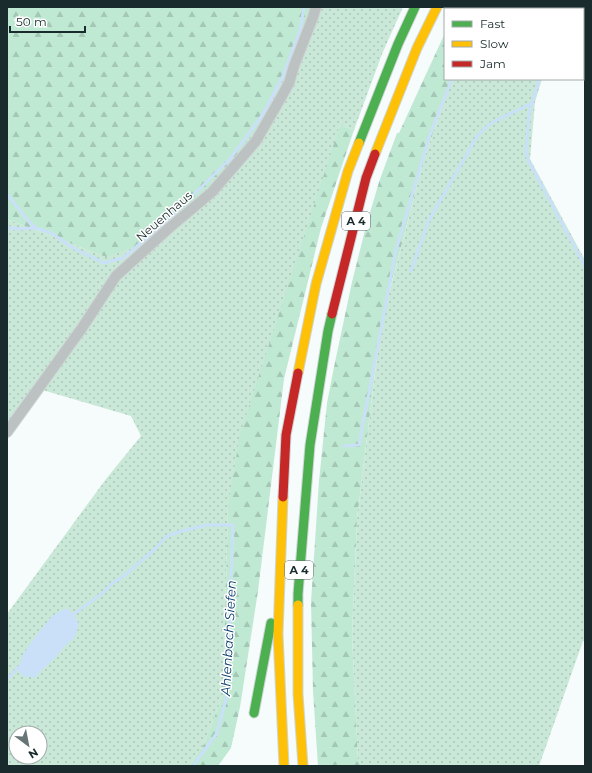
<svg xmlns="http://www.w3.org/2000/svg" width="592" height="773" viewBox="0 0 592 773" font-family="Montserrat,sans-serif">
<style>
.green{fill:url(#green-dots);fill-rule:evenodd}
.forest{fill:url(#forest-firs)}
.water{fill:#cae0f8}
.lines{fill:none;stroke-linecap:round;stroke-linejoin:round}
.stream{stroke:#cae0f8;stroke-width:3}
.street-casing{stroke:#cfd5d6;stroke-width:12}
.fast-casing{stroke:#cfd5d6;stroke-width:11}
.slow-casing{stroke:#cfd5d6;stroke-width:11}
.jam-casing{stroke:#cfd5d6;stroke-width:11}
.street{stroke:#bcc2c1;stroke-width:10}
.fast{stroke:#4caf50;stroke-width:9}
.slow{stroke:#ffc107;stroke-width:9}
.jam{stroke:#c62828;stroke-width:9}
.labels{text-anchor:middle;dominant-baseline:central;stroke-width:3;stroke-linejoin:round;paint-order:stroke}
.shield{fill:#fff;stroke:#5f6b6c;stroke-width:1}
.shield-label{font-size:11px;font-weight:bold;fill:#1a2b2d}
.street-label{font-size:12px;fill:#1a2b2d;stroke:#fff}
.water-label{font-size:13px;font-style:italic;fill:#093d6e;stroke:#fff}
</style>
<defs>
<pattern id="green-dots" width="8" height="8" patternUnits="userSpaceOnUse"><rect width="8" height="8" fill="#c9e8d7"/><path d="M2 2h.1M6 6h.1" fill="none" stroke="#acc7b9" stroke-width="1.8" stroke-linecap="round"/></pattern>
<pattern id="forest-firs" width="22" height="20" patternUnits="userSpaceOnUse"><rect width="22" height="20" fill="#c0e9d3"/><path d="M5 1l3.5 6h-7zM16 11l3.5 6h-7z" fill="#a4c8b5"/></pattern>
</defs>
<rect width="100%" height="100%" fill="#f6fbfc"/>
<path class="green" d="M319,7H403L382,54L354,130L340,125L228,505L223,695L204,744L189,766H7V614L106,479L141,436L131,416L39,389L7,432V219L106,257ZM16,733H40V757H16Z
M484,7H566L565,9H483Z
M452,79H542L535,102L530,159L585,260V641H583L539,766H361L358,759L352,635L357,519L381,325L424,159Z"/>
<path class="forest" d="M7,7H319L259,125L231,163L178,217L146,242L106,257L7,219Z
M445,33V79H452L424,159L381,324L357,519L352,635L358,759L361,766H318L313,691L311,602L319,481L327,403L334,367L352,282L365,230L379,182L397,133H399Z
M340,125L354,130L321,228L284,379L258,591L240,707L231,748L218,766H189L204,744L223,695L228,505L240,434Z"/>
<path class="water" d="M64,609H69L78,622V629L74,638L66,645L56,657L40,672L35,678L23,676L18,671L23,654L36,636L52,616Z"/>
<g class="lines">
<path class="stream" d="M480,9L481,7
M563,9V7
M539,79L529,114L526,152L529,162L585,266
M7,194L29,222L36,228L51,233L75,249L104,263L123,258L168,220L230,159L263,114L283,76L300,30L304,7
M7,227L15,229L36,228
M411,271L429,220L478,135L491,123L532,103
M344,446L359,445L396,250L429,137L452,79
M71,616L104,592L110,585L125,575L155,549L166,537L178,532L207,525H233L227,695L217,733L193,766
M7,679L21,665"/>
<defs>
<path id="street" d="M7,432L82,328L116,276L168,229L212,192L256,141L279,101L289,83L294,66L313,17L316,7"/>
<path id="fast" d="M359,143L398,44L415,7
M298,605V594L310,445L328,331L332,314
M254,713L271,623"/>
<path id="slow" d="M375,154L417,48L437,7
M298,373L316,284L348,171L359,143
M283,497L278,634L284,766
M298,605V694L303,766"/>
<path id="jam" d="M332,314L366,178L375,154
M283,497L286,435L298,373"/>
</defs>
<use href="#street" class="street-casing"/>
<use href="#fast" class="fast-casing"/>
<use href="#slow" class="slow-casing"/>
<use href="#jam" class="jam-casing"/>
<use href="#street" class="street"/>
<use href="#fast" class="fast"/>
<use href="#slow" class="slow"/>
<use href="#jam" class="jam"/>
</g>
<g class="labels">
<g class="shield">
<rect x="342" y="212" width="28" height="18" rx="3"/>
<rect x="285" y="561" width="28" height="18" rx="3"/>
</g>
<g class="shield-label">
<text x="356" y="221">A 4</text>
<text x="299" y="570">A 4</text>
</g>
<g class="street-label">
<text transform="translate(164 216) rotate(-41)">Neuenhaus</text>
</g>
<g class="water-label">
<text transform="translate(228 638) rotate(-87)">Ahlenbach Siefen</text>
</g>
</g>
<rect width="592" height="773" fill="none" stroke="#1a2b2d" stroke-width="16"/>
<rect x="444" y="8" width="140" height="72" fill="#ffffff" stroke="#a3aaab"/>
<rect x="452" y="21" width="20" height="6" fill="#4caf50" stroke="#a3aaab"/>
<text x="480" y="28" font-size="12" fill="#1a2b2d">Fast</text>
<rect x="452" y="41" width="20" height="6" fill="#ffc107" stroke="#a3aaab"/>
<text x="480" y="48" font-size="12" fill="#1a2b2d">Slow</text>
<rect x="452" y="61" width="20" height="6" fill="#c62828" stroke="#a3aaab"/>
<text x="480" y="68" font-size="12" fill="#1a2b2d">Jam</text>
<g transform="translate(28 745) rotate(148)"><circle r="19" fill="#ffffff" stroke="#a3aaab"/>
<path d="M0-3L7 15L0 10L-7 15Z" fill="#677475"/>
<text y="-6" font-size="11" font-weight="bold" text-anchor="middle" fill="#1a2b2d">N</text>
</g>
<path d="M10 26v6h75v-6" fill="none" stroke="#1a2b2d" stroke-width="2"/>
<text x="16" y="26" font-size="12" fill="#1a2b2d" stroke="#ffffff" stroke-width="3" paint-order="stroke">50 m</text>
</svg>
